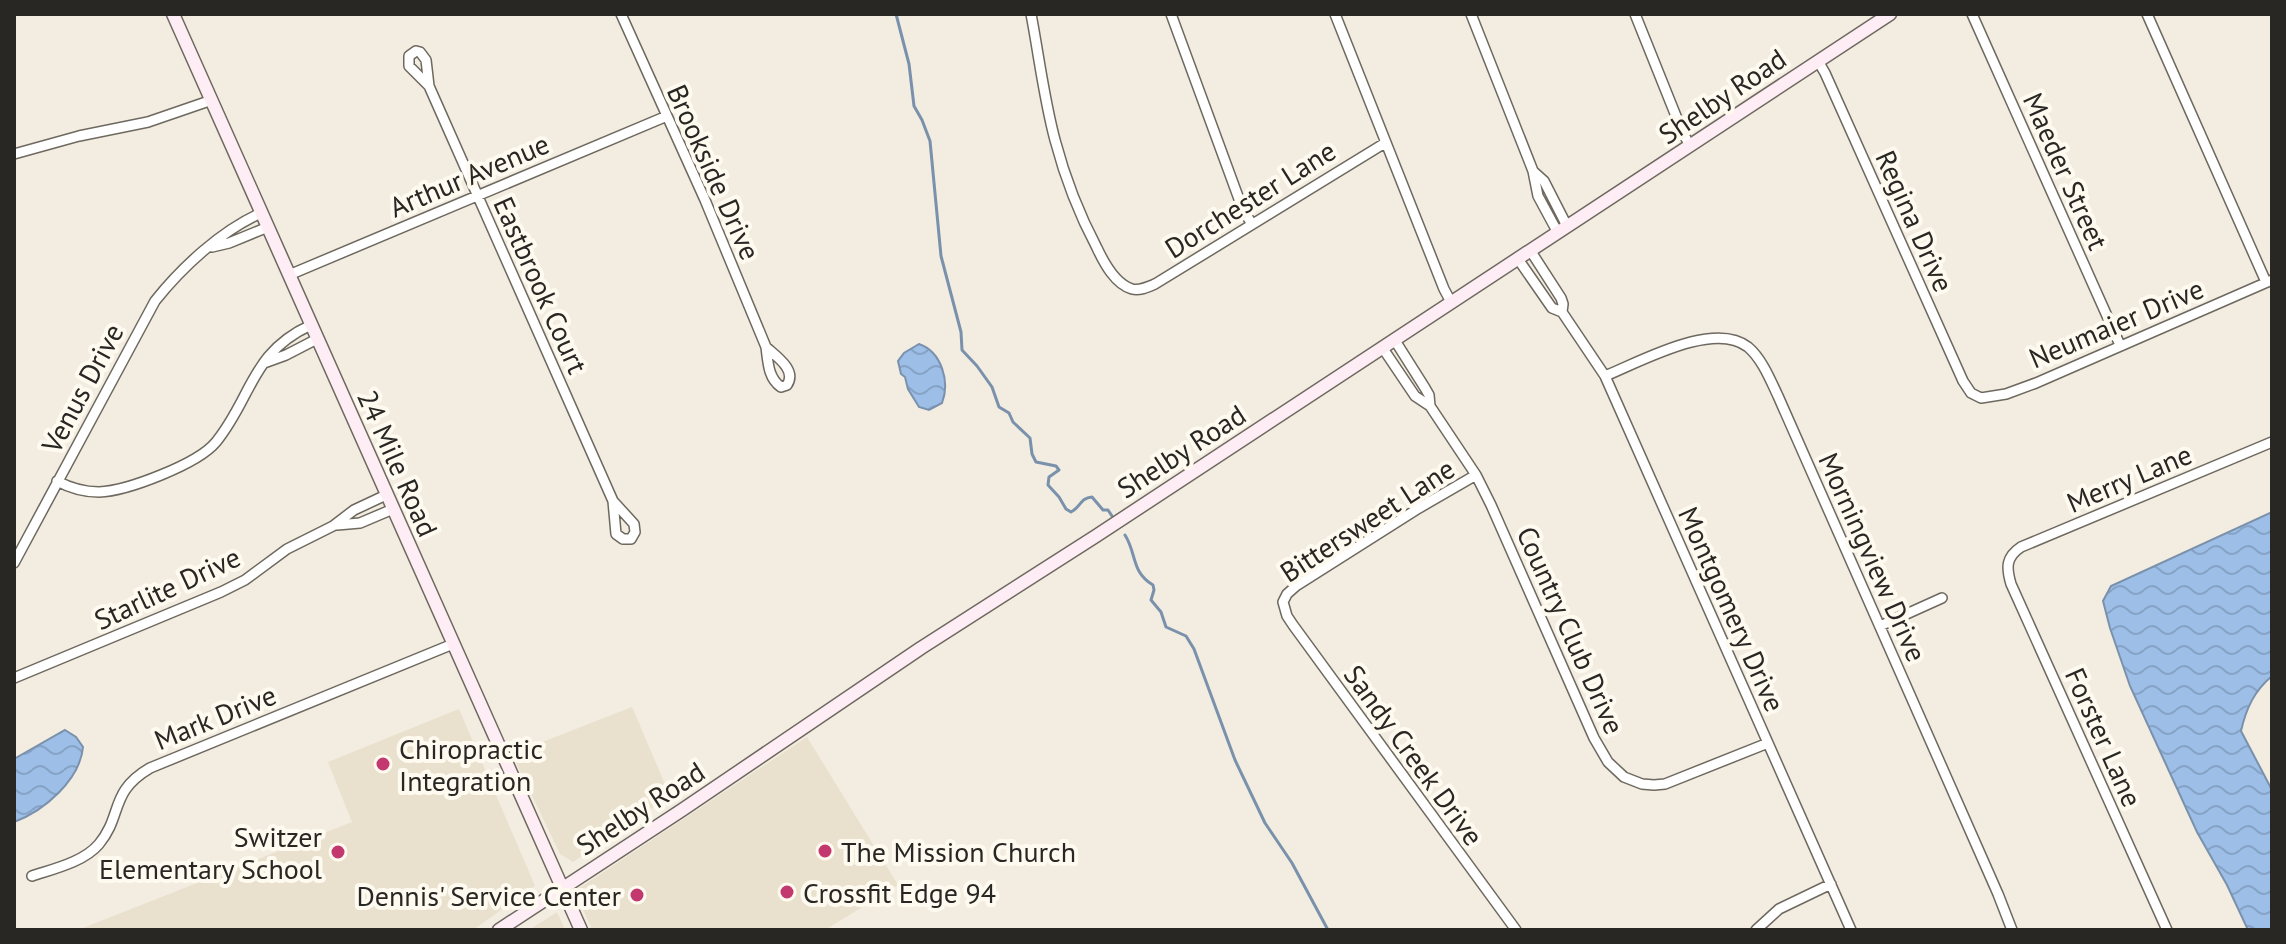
<svg xmlns="http://www.w3.org/2000/svg" width="2286" height="944" viewBox="0 0 2286 944" font-family="'PT Sans',sans-serif">
<style>
.built{fill:#e9e1ce}
.water{fill:url(#water-waves);stroke:#7a91ac;stroke-width:2}
.lines{fill:none;stroke-linecap:round;stroke-linejoin:round}
.stream{stroke:#7a91ac;stroke-width:3}
.street-casing{stroke:#6e695f;stroke-width:12}
.secondary-casing{stroke:#6e695f;stroke-width:15}
.street{stroke:#fff;stroke-width:9}
.secondary{stroke:#ffedf6;stroke-width:12}
.poi-dot{fill:#c3386e;stroke:#fefaf0;stroke-width:3}
.labels{text-anchor:middle;dominant-baseline:central;stroke-width:8;stroke-linejoin:round;paint-order:stroke}
.street-label{font-size:28px;fill:#292723;stroke:#fefaf0}
.poi-label{font-size:28px;fill:#292723;stroke:#fefaf0;text-anchor:start}
</style>
<defs>
<pattern id="water-waves" width="16" height="10" patternUnits="userSpaceOnUse" patternTransform="scale(2)"><rect width="16" height="10" fill="#9cbee7"/><path d="M0 5q4-4 8 0t8 0" fill="none" stroke="#86a3c6"/></pattern>
</defs>
<rect width="100%" height="100%" fill="#f2ece1"/>
<path class="built" d="M632,707L670,796L573,862L560,854L512,754Z
M459,709L535,886L473,930H78L352,822L328,762Z
M807,737L898,885L825,930H592L575,891Z
M557,912L565,930H529Z"/>
<path class="water" d="M919,344C942,352 950,382 942,403L929,410L919,407L908,389L905,377L901,374L898,361L904,353Z
M2272,512V676C2254,691 2246,709 2241,731L2272,790V930H2248L2227,885L2197,832L2130,686L2110,628L2103,601L2111,586Z
M65,730L76,737L83,747C80,780 44,811 14,822V759Z"/>
<g class="lines">
<path class="stream" d="M896,14L909,64L914,106L922,120L930,141L941,256L961,332L962,350L977,366L992,387L999,407L1009,413L1013,422L1030,438L1032,454L1036,462L1056,466L1059,470L1049,477L1048,485L1059,497L1066,509L1071,512C1081,507 1080,498 1092,497L1103,510H1108L1112,516
M1125,535C1137,554 1131,572 1153,585L1154,590L1151,600L1161,612L1166,627L1186,636L1194,649L1235,760L1265,823L1292,863L1328,930"/>
<defs>
<path id="street" d="M621,14L705,200L766,347
M1031,14C1039,56 1044,99 1055,140C1065,178 1079,214 1097,248C1104,263 1115,284 1132,289C1140,291 1148,287 1155,284L1385,143
M1171,14L1243,210L1252,224
M1335,14L1444,289L1451,302
M1471,14L1533,171L1538,196L1558,233
M1635,14L1682,131L1690,146
M1972,14L2120,345
M2147,14L2266,282
M1818,61L1825,73L1963,381L1971,393L1981,398L2006,394L2036,383L2272,280
M429,86L409,66V56L416,51L420,52L426,60L429,86L613,501L616,534L623,539H631L635,532L634,524L613,501
M14,154L79,136L148,122L212,100
M1534,172L1544,181L1567,226
M212,247L229,243L268,227
M1530,250L1561,298L1563,304L1562,312L1605,376L1851,930
M1518,259L1552,308L1562,312
M289,275L667,116
M766,347C777,357 797,370 787,385L781,387C768,378 768,362 766,347Z
M1382,347L1415,396L1430,406L1429,395L1425,388L1394,339
M264,363L286,355L317,339
M1605,376C1640,362 1714,320 1748,347C1762,359 1770,379 1778,396L1998,894L2012,930
M1430,406L1476,475L1491,505L1594,738L1608,762L1624,777L1642,784L1654,785L1665,784L1768,743
M1476,475L1419,508L1296,586L1287,594L1283,602L1287,616L1293,625L1516,930
M57,481C70,488 84,492 99,492C127,491 198,464 216,442C252,398 251,352 311,325
M337,525L360,523L393,509
M14,563L155,301C182,267 221,231 261,213
M1880,626L1942,598
M14,678L221,592L245,580L287,549L333,526L354,510L386,495
M32,876C53,869 84,862 99,844C123,815 109,792 150,768L453,644
M1756,930L1779,909L1831,884
M2167,930L2011,584C2006,567 2006,557 2021,547L2272,442"/>
<path id="secondary" d="M173,14L581,930
M499,930L682,810L921,648L1096,536L1890,14"/>
</defs>
<use href="#street" class="street-casing"/>
<use href="#secondary" class="secondary-casing"/>
<use href="#street" class="street"/>
<use href="#secondary" class="secondary"/>
</g>
<g class="poi-dot">
<circle cx="383" cy="764" r="8"/>
<circle cx="825" cy="851" r="8"/>
<circle cx="338" cy="852" r="8"/>
<circle cx="787" cy="892" r="8"/>
<circle cx="637" cy="895" r="8"/>
</g>
<g class="labels">
<g class="street-label">
<text transform="translate(1722 96) rotate(-34)">Shelby Road</text>
<text transform="translate(2066 171) rotate(66)">Maeder Street</text>
<text transform="translate(714 172) rotate(66)">Brookside Drive</text>
<text transform="translate(469 175) rotate(-23)">Arthur Avenue</text>
<text transform="translate(1250 199) rotate(-32)">Dorchester Lane</text>
<text transform="translate(1915 221) rotate(66)">Regina Drive</text>
<text transform="translate(541 285) rotate(66)">Eastbrook Court</text>
<text transform="translate(2116 323) rotate(-23)">Neumaier Drive</text>
<text transform="translate(82 388) rotate(-62)">Venus Drive</text>
<text transform="translate(1181 451) rotate(-33)">Shelby Road</text>
<text transform="translate(398 463) rotate(66)">24 Mile Road</text>
<text transform="translate(2129 478) rotate(-23)">Merry Lane</text>
<text transform="translate(1367 520) rotate(-33)">Bittersweet Lane</text>
<text transform="translate(1873 557) rotate(66)">Morningview Drive</text>
<text transform="translate(167 588) rotate(-25)">Starlite Drive</text>
<text transform="translate(1732 609) rotate(66)">Montgomery Drive</text>
<text transform="translate(1571 630) rotate(66)">Country Club Drive</text>
<text transform="translate(215 717) rotate(-22)">Mark Drive</text>
<text transform="translate(2104 737) rotate(66)">Forster Lane</text>
<text transform="translate(1414 755) rotate(54)">Sandy Creek Drive</text>
<text transform="translate(640 808) rotate(-33)">Shelby Road</text>
</g>
<g class="poi-label">
<text x="399" y="748">Chiropractic<tspan x="399" dy="32">Integration</tspan></text>
<text x="322" y="836" text-anchor="end">Switzer<tspan x="322" dy="32">Elementary School</tspan></text>
<text x="841" y="851">The Mission Church</text>
<text x="803" y="892">Crossfit Edge 94</text>
<text x="621" y="895" text-anchor="end">Dennis' Service Center</text>
</g>
</g>
<rect width="2286" height="944" fill="none" stroke="#292723" stroke-width="32"/>
</svg>
